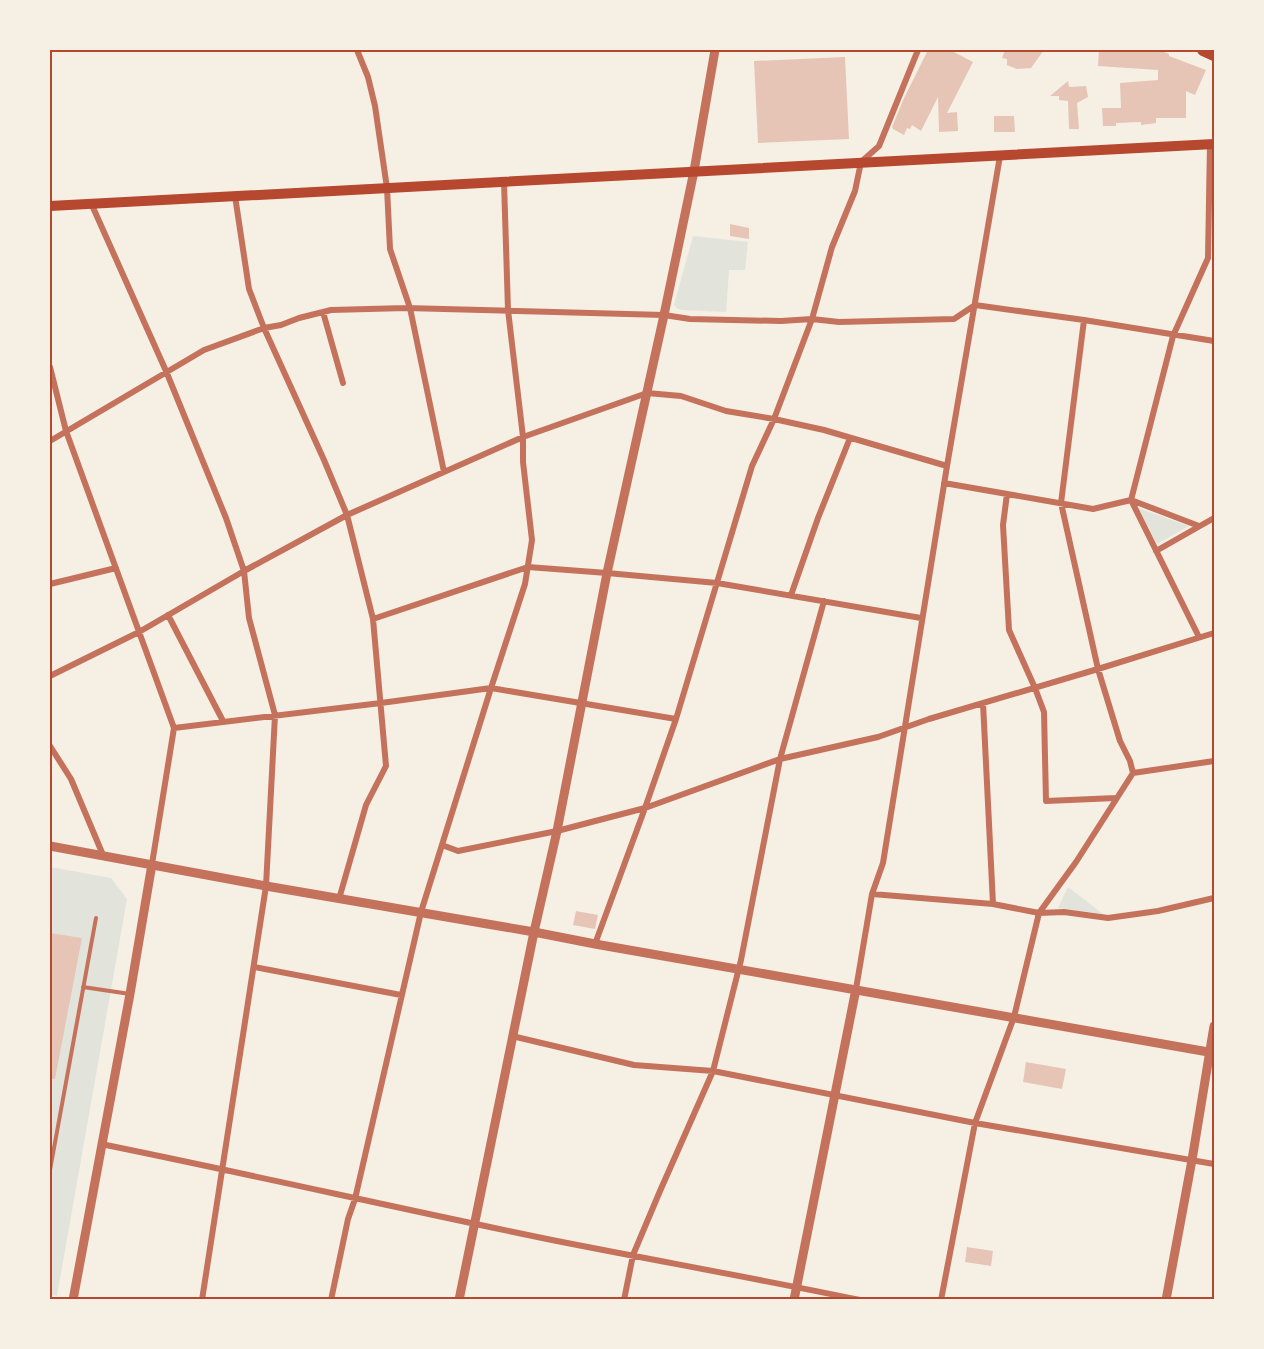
<svg xmlns="http://www.w3.org/2000/svg" width="1264" height="1349" viewBox="0 0 1264 1349" font-family="'DejaVu Sans',sans-serif">
<style>
.green{fill:#e2e4dc}
.building{fill:#e6c5b7}
.lines{fill:none;stroke-linecap:round;stroke-linejoin:round}
.service{stroke:#c5725c;stroke-width:4}
.minor{stroke:#c5725c;stroke-width:6}
.tertiary{stroke:#c5725c;stroke-width:9}
.primary{stroke:#b5482f;stroke-width:10}
.trunk{stroke:#b5482f;stroke-width:12}
.neatline{fill:none;stroke:#b5482f;stroke-width:2}
</style>
<rect width="100%" height="100%" fill="#f6efe4"/>
<path class="green" d="M693,236L748,242L745,270H729L726,312L683,310L678,309L674,305Z
M1138,508L1189,526L1157,544Z
M50,867L111,878L127,899L57,1296L50,1295Z
M1068,887L1103,914L1058,908Z"/>
<path class="building" d="M928,50H950L973,62L947,113L957,112L958,131L939,132L938,97L921,131L912,125L910,129L907,128L904,135L893,129L892,127L904,98Z
M1005,50H1044L1031,68L1017,69L1007,65V59L1002,58Z
M1099,50H1159L1169,54V56L1206,70L1195,95L1186,91V118H1156V123L1141,125V122L1116,123V126H1103L1102,108H1121L1120,83L1158,80V70L1098,66Z
M845,57L849,139L758,143L754,61Z
M1068,81L1069,87L1086,86L1088,97L1077,103L1079,129H1069L1068,101L1059,100V96H1050Z
M994,116H1014L1015,132H994Z
M730,224L749,228V239L730,236Z
M576,911L598,915L595,929L573,925Z
M50,933L82,938L55,1079H50Z
M1026,1062L1066,1069L1062,1089L1023,1082Z
M967,1247L993,1251L991,1266L965,1262Z"/>
<g class="lines">
<path class="service" d="M83,987L130,994
M50,1170L96,918"/>
<path class="minor" d="M357,50L368,77L375,106L387,188L390,249L410,308L444,472
M235,196L249,289L264,328L324,460L347,515L373,619L386,766L366,805L339,899
M91,203L166,371L226,518L244,571L249,618L275,715L266,886L202,1300
M323,312L343,383
M50,367L66,431L174,728L152,864
M50,441L204,350L264,328L281,325L299,318L331,310L406,308L664,315L690,319L781,321L812,319L839,322L954,319L975,305L1084,320L1214,341
M944,483L1093,509L1131,500L1199,526
M1007,494L1003,525L1009,630L1035,688L1044,712L1046,801L1116,798
M1156,551L1214,518
M50,584L116,568
M791,595L818,518L850,438
M168,615L223,721
M373,619L528,567L607,573L717,583L921,618
M1199,637L1131,500L1173,336L1208,258L1210,144
M50,676L139,632L244,571L347,515L523,437L647,393L681,396L726,411L774,419L824,430L947,466
M983,703L993,904
M174,728L381,703L491,688L676,719
M50,746L71,779L103,855
M1133,773L1214,761
M442,845L458,851L557,831L645,808L780,759L878,737L929,719L1098,669L1214,633
M872,894L993,904L1039,913L1064,912L1108,918L1158,911L1214,898
M595,944L645,808L676,719L752,466L774,419L812,319L832,247L855,191L861,162L879,146L918,50
M254,967L401,995
M856,989L872,894L883,863L947,466L1000,156
M512,1036L634,1065L713,1071L975,1123L1214,1164
M101,1144C254,1175 405,1210 557,1241C658,1261 759,1279 860,1300
M331,1300L348,1219L355,1199L421,912L491,688L525,584L532,540L523,462V437L508,310L504,182
M624,1300L633,1255L660,1191L713,1071L741,960L780,759L824,601
M941,1300L975,1123L1014,1017L1039,913L1076,862L1133,773L1130,761L1120,741L1098,669L1061,503L1084,320"/>
<path class="tertiary" d="M50,846L266,886L534,932L595,944L1214,1053
M73,1300L130,994L152,864
M459,1300L534,932L557,831L607,573L664,315L694,171L715,50
M794,1300L856,989
M1166,1300L1192,1160L1214,1026"/>
<path class="primary" d="M50,206L1214,144"/>
<path class="trunk" d="M1203,50L1214,55"/>
</g>
<rect width="1264" height="1349" fill="none" stroke="#f6efe4" stroke-width="102"/>
<rect x="51" y="51" width="1162" height="1247" class="neatline"/>
</svg>
